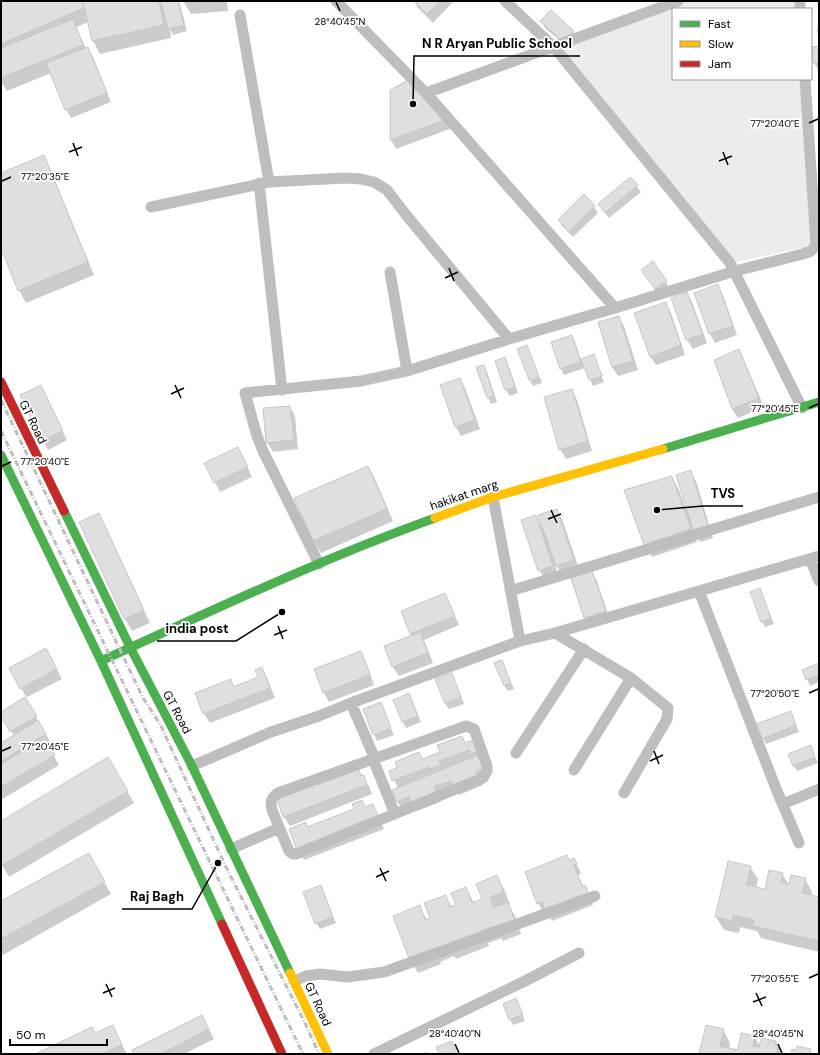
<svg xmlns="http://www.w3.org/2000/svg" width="820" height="1055" viewBox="0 0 820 1055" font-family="'DM Sans',sans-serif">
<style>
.green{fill:#ececec}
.shadow{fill:#0003}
.building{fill:#dfdfdf;stroke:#c7c7c7}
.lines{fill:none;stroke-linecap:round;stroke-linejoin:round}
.street{stroke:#bebebe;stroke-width:11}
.fast{stroke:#4caf50;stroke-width:9}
.slow{stroke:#ffc107;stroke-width:9}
.jam{stroke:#c62828;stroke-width:9}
.rail{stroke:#bebebe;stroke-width:3;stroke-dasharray:6 2 1 2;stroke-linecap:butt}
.ticks{fill:none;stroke:#000;stroke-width:1.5}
.labels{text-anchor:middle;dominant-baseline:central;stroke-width:3.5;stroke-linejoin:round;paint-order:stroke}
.street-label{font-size:12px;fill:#000;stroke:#fff}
.ticks-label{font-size:10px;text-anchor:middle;fill:#000;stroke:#fff;stroke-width:3.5;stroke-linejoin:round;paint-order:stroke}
.leader{fill:none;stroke:#000;stroke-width:1.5}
.callout-dot{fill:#000;stroke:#fff;stroke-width:1.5}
.callout-label{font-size:13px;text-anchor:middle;font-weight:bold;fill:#000;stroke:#fff;stroke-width:3.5;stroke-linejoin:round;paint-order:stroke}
</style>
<rect width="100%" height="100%" fill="#fff"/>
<path class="green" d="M678,1H800V9H673V79H805L816,245L730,263L554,47Z"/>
<path class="shadow" d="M1,1H82L84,7H85L84,1H179L187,31L173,35L170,29L171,38L100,54L93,41L89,22L76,27L86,49L88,48L93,57L111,102L71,118L66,109L51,73L7,91L1,81Z
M183,1H227L228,11L191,14Z
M414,1H454L433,23L418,8Z
M542,22L573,32L576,38L566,46L545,28Z
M817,28H819V38L818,36Z
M813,47H819V69H818L814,63Z
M412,79L452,128L396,149L391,140V90Z
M819,99V113L818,100Z
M43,156L50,169L94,275L26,303L19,290L1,246V174Z
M818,160H819V173V172Z
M630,178L641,192L609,218L599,205Z
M584,196L594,207L598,213L573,237L562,226L559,220Z
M646,276L666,282L669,288L659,295Z
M718,285L723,295L737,335L715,343L710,334L695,293Z
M687,293L692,302L707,343L693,349L687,340L672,298Z
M665,304L671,313L685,355L656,365L650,356Z
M619,317L624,326L638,370L618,376L612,367L599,323Z
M572,336L575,342L581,360L593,356L604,382L593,386L585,368L564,375L561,369L552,343Z
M527,346L539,376L529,379Z
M739,350L744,360L764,407L738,418L732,409L715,360Z
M504,358L508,364L518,393L510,396L506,390L496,361Z
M483,366L487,372L497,402L491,404L488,398L478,368Z
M540,377L542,383L533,386L530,381Z
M460,379L465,388L480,429L461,436L456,427L441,386Z
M41,386L67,440L48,450L43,440Z
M572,390L577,400L592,451L566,459L560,449Z
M290,407L295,416L298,449L273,452L267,442Z
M243,458L252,477L220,492L205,464Z
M368,467L375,479L393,521L321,553L313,540Z
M690,472L696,481L713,538L700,542L695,534H694L697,542L652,557L645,545L672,478L679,490L686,510H688Z
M556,510L562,519L579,569L562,575L555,563L558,575L545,580L539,570L536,516L543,529Z
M98,514L105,527L150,623L132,631L125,619Z
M592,572L597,581L610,620L591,627L585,618Z
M759,589L774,624L765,627L762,621Z
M445,594L459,625L424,640L433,663L399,676L393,667L386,646L412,636L402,612Z
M361,653L366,662L374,685L329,702L324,693Z
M51,658L62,679L25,698L51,743L48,745L59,765L1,800V744L14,736L1,713L26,697L21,688Z
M501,661L514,689L508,691L504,685Z
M819,664V682L810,686L803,670Z
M261,668L267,678L275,698L210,723L204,714L196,693L230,680L234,687L259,678Z
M452,674L464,704L449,709L445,703Z
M409,694L421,722L406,728L403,722Z
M380,703L394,735L377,741L364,709Z
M790,712L799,732L766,744L763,738Z
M473,741L483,766L481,781L483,785L459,795L456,790L438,797L440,802L417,811L414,806L403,810L397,801L398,788L390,771Z
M810,747L818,763L797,771L793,765Z
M108,759L134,803L9,877L1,863V822Z
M358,769L369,786L372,794L290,826L284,817L278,800L312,789Z
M380,820L384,829L304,860L299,852Z
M88,854L111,894L1,956V903Z
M574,859L581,873L578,875L583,886H584L590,895L593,905L552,921L547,911L544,913L538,903L569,861Z
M729,862L750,867L758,879L756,888L765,890L782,874L789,885L805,879L812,892L811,897L819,898V952L761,938L757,931L740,927L739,933L724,930L716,917Z
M497,877L504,889L510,904L508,905L515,916L521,934L503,941L502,938L488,943L489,946L456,959L454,956L440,962L441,964L418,973L411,961L419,906L427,920L431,918L445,896L452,907L457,905L466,888L474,903L483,900Z
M320,886L336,923L320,929L316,923Z
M516,999L525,1021L513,1025L510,1019Z
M207,1025L214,1039L184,1054H135Z
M112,1026L127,1054H37L95,1034Z
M723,1030L730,1043L729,1049L738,1051L755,1037L760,1047L762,1039L776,1042L783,1054H700Z
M427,1052L428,1054H420Z"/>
<path class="building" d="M1,1H81L84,8L1,44Z
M83,1H159L164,25L92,41Z
M161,1H178L184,25L168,29Z
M414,1H440L427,14Z
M551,10L574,31L562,41L540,21Z
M73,19L83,45L1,78V48Z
M819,46V63H813L812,47Z
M88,47L107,93L65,110L46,63Z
M412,78L448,119L390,140V90Z
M44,155L88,262L18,291L1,248V173Z
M630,177L638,185L605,213L598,204Z
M584,194L595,206L569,232L558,220Z
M653,261L667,281L655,289L641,270Z
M718,284L733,326L709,334L694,293Z
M687,292L703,334L686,340L671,298Z
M666,302L681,345L650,357L634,313Z
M619,316L633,361L612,367L598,322Z
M572,335L581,362L560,369L551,342Z
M527,345L539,377L529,380L517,349Z
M739,349L759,398L732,409L714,360Z
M594,354L602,376L589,380L581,359Z
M505,357L515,387L505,390L495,361Z
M484,365L494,396L487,398L476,367Z
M460,378L475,420L455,427L440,385Z
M41,385L63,431L42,441L20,395Z
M572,389L588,441L559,450L544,397Z
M290,406L294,440L266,443L263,408Z
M238,447L248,467L214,483L204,463Z
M368,466L387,509L313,541L294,498Z
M691,470L709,529L694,533L676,475Z
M672,476L691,529L644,545L624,490Z
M557,509L574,560L556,566L538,515Z
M99,513L144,610L124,619L79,522Z
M536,515L553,566L538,571L521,520Z
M592,571L606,611L584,618L571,578Z
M760,588L771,618L761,622L750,592Z
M445,593L455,616L410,634L401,611Z
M420,632L428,653L392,667L384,646Z
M46,648L57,669L20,689L9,668Z
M361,651L370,675L323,693L314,669Z
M502,660L511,683L504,686L494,663Z
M819,663V675L806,680L802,670Z
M262,667L270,688L203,714L195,693L231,679L233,687L258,677L255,670Z
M452,673L461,697L445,704L435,679Z
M409,693L418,716L402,722L393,700Z
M25,697L37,716L10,732L1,716V712Z
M381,702L391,728L373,735L363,709Z
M791,711L796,725L762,739L756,724Z
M38,720L46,734L1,761V743Z
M462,736L465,743L473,740L478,751L470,754L469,750L439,761L441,765L430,769L429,767L392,781L389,771L397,768L395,762L419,752L422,759L440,752L437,745Z
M45,738L55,755L1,787V764Z
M811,745L815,757L793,766L788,754Z
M478,755L484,769L476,772L478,776L453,786L451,781L434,787L436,793L411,803L409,797L396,802L392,790Z
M108,757L128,791L1,866V821Z
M358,768L361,776L364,775L367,785L283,817L277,799L312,786V788L319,786L318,783Z
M362,800L365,807L373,804L379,819L297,851L289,829L306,822L307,827L354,809L352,804Z
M89,853L105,882L1,939V901Z
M567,855L569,860L574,858L577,864L574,865L582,886L585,885L589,895L546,912L542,902L537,904L525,872Z
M728,861L751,866L747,885L765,889L769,870L783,873L781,882L789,884L791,875L806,878L802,893L819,897V941L753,926L754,920L733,915L732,921L715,917Z
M497,875L504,892L490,897L494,907L508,902L515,921L495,929L494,926L481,931L482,933L410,961L393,916L420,905L425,920L430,918L424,903L446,895L450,907L456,905L451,893L466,887L472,903L482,899L476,884Z
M321,885L333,917L315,924L303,892Z
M516,998L523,1014L509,1020L503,1004Z
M202,1015L209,1029L161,1054H134L132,1050Z
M113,1025L122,1045L104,1053V1054H35L92,1027L95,1033Z
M706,1025L724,1029L720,1046L738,1050L741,1033L755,1036L753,1046L759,1047L761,1038L776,1041L775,1045L778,1046L776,1054H699Z
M452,1041L457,1054H439L436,1047Z
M797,1046L811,1049L810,1054H791L792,1049L796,1050Z"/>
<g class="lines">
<path class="street" d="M336,1L426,93L615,308
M505,1L554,47L730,263L802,408
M800,1V9
M240,15L269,182
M426,93L678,1
M259,183L282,390
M151,207L269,182L345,178L361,179L374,182L387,190L407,216L509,339
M390,272L407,371
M493,497L520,641
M810,559L819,581
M319,564L263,451L257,436L245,393L361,381L407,371L509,339L615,308L735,271L803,254L811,251L816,245L805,79
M510,591L819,497
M699,591L777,791L799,843
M555,633L631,678L668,708L667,719L624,793
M351,703L372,752
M466,726L474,729L487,766V771L483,778L296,854H293L289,851L272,810C270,802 271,798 278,793Z
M516,753L584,649
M373,759L395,814
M192,766L271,732L319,716L351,703L520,641L555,633L819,556
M574,770L631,678
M783,804L819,789
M231,849L279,828
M294,981L306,976L320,974L348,977L384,972L595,896
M374,1054L525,981L579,953"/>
<path class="fast" d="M663,449L819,402
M1,455L101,661L222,924
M64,511L130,647L192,766L290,973
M101,661C211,611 321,559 435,518"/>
<path class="slow" d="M435,518L493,497L663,449
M290,973L328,1054"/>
<path class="jam" d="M1,382L64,511
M222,924L282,1054"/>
<path class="rail" d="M1,400L143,698L160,724L226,867L305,1023L319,1054
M1,431L303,1054"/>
</g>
<path class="ticks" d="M336,2L340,11M809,123L818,119M73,143L78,156M69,152L82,147M723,152L728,165M719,161L732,156M2,181L11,177M449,268L454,281M445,278L458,272M175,385L181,398M171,394L184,388M809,408L818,404M2,466L11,462M551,510L557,523M548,519L561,514M278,626L283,639M274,635L287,630M809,693L818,689M2,751L11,747M654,751L659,764M650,761L663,755M380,868L386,881M376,877L389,871M809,978L818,974M106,984L112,997M103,993L115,988M756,993L762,1006M753,1002L766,997M455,1044L459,1053M778,1044L782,1053"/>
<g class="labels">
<g class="street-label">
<text transform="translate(33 422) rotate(64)">GT Road</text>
<text transform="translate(464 495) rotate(-19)">hakikat marg</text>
<text transform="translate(177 712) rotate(62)">GT Road</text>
<text transform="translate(318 1004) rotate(65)">GT Road</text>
</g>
</g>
<g class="ticks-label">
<text x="340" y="25">28°40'45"N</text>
<text x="775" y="127">77°20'40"E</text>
<text x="45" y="180">77°20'35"E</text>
<text x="775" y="412">77°20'45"E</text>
<text x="45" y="465">77°20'40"E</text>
<text x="775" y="697">77°20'50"E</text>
<text x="45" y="750">77°20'45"E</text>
<text x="775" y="982">77°20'55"E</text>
<text x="455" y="1037">28°40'40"N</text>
<text x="778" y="1037">28°40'45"N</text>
</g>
<path class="leader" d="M413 104L414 56H580M657 510L703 506H743M282 612L236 641H157M218 863L192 909H122"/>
<g class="callout-dot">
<circle cx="413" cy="104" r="4"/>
<circle cx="657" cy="510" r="4"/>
<circle cx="282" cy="612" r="4"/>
<circle cx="218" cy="863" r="4"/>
</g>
<g class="callout-label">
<text x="497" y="48">N R Aryan Public School</text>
<text x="723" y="498">TVS</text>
<text x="197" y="633">india post</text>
<text x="157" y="901">Raj Bagh</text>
</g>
<rect width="820" height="1055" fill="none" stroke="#000000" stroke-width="4"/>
<rect x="672" y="8" width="140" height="72" fill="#ffffff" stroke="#999999"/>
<rect x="680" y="21" width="20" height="6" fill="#4caf50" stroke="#999999"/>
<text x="708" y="28" font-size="12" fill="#000000">Fast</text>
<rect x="680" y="41" width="20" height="6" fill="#ffc107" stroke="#999999"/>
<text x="708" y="48" font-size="12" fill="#000000">Slow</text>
<rect x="680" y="61" width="20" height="6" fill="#c62828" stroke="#999999"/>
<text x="708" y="68" font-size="12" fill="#000000">Jam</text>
<path d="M10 1039v6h97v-6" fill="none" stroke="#000000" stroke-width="2"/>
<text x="16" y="1039" font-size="12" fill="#000000" stroke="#ffffff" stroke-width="3" paint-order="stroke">50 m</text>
</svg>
